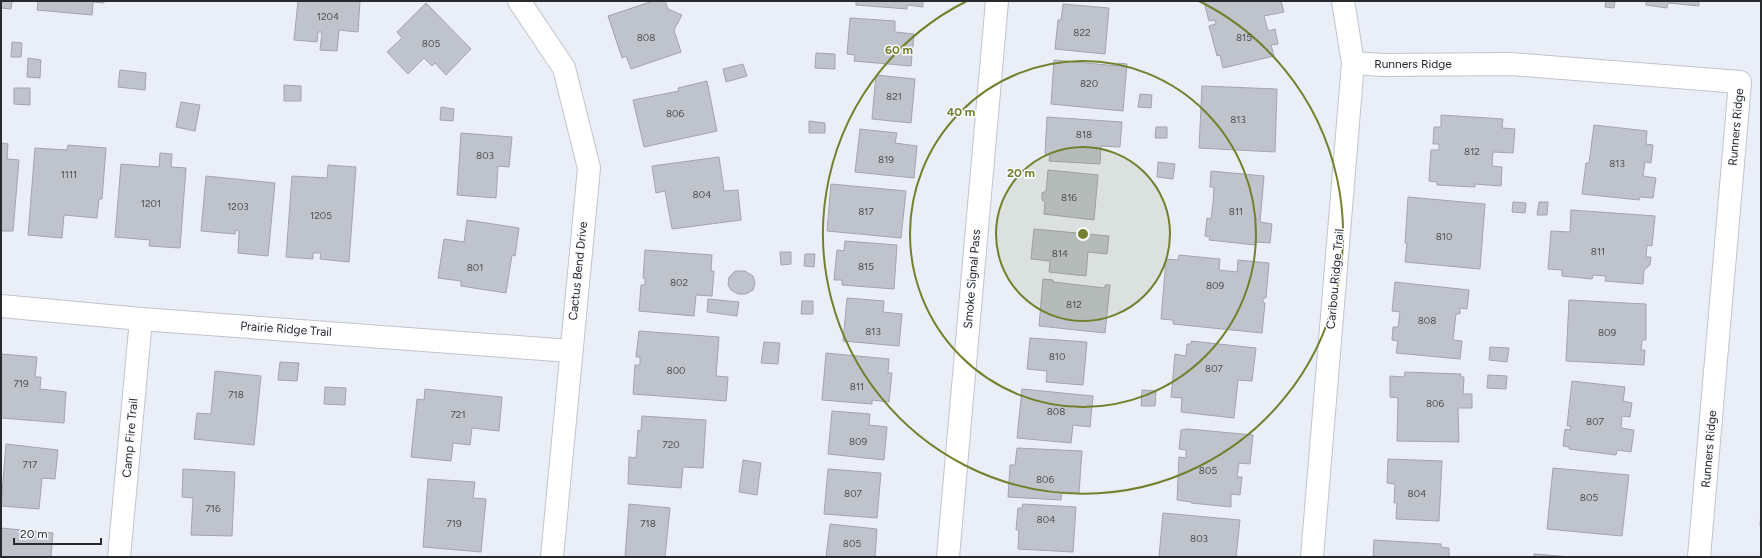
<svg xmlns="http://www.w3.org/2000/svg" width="1762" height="558" viewBox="0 0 1762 558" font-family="Figtree,sans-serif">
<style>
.building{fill:#bfc3cc;stroke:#a2a5ae}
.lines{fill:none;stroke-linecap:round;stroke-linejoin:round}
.minor-casing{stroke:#c1c4cd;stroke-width:24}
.minor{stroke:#fff;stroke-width:22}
.ring{fill:none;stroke:#74802d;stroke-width:2}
.labels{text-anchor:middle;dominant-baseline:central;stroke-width:3;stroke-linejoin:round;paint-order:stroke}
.number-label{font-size:10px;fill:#4e5055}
.street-label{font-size:12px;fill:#282a2d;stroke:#fafbff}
.centre{fill:#74802d;stroke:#fafbff;stroke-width:2}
.ring-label{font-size:12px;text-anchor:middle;font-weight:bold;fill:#74802d;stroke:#fafbff;stroke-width:3;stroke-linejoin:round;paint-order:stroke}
</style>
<rect width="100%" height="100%" fill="#eaeef7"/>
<path class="building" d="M1,1H12L11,9L1,8Z
M38,1H104V3L93,2L92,15L37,10Z
M298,1H360L358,32L339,30L337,51L320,50L322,32H318L317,42L294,40Z
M653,1H665L668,9L682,15L674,30L681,52L631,69L626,56L622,58L608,16Z
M856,1H923V7L907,5V9L856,5Z
M1209,1H1281L1284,12L1264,16L1268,31L1275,29L1278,44L1271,45L1274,56L1223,68L1220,55L1217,56L1209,26L1216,24L1215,20L1209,21L1204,2Z
M1606,1H1615L1614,8L1605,7Z
M1646,1H1699V6L1668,3L1667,8L1646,5Z
M426,3L471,49L446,75L435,63L432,66L424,58L408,74L387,52L402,38L397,32Z
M1063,4L1109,8L1105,54L1055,49L1058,20H1061Z
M850,18L895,21V32L914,34L911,66L854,61L855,55L847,54Z
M12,42L22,43L21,57H11Z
M816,53L835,54V69L815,68Z
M28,58L41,60L40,78L27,77Z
M1054,60L1118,66V63L1127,64L1123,111L1051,104Z
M743,64L747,76L726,82L723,69Z
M120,70L146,73L145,90L118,87Z
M876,75L915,79L911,123L872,119Z
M707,81L717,131L644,147L633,100L679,91L678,88Z
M284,85L301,86V101H284Z
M1202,86L1277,89L1275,152L1199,148Z
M14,88H30V105L14,104Z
M1140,94L1152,95L1151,108L1138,107Z
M181,102L200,105L195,131L176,127Z
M441,107L454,109L453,121L440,120Z
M1441,115L1503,119L1502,128L1515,129L1513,153L1493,152L1492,166L1502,167L1501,186L1475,184V187L1437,185V182L1429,181L1431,150H1439V144H1433L1434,127H1441Z
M1047,117L1122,122L1120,147L1101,146L1100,164L1049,161L1050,155L1045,154Z
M809,121L825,123V133H809Z
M1594,125L1647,131L1646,144L1653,145L1651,163L1645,162L1643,176L1656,178L1653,198L1640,197L1639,200L1582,194L1586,163H1589Z
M1156,127H1167V138H1155Z
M860,129L897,133L895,143L917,146L914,178L855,172Z
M461,133L512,137L509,167L498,166L496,198L457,195Z
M1,143L8,144L7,159L19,160L13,231H1Z
M68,145L106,148L102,199H99L97,218L64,215L62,238L28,235L35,148L67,150Z
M160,153L172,154L171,167L186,168L180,248L149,246L150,240L115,237L121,164L159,167Z
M719,157L724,191L738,190L741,220L672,229L665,191L656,193L652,166Z
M1158,162L1175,164L1173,179L1157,177Z
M328,165L356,167L349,262L320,259L321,253H313V259L286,257L292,176L327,178Z
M1048,170L1098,175L1094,220L1044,214L1045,202L1042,200V193L1046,191Z
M1211,171L1264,176L1260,222L1272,224L1270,243L1256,242L1255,245L1209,240L1210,237L1205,236L1207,218L1211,219L1213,203L1214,187H1210Z
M206,176L275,183L268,256L238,253L239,231L236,230L235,234L201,231Z
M831,184L906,191L901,238L827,231Z
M1408,197L1485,204L1480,269L1405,262L1407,243H1405Z
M1513,202L1526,203L1525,213L1512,212Z
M1539,202H1548L1547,215H1537Z
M1571,210L1655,216L1652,246L1647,245L1646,257H1651L1650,265L1644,270L1643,284L1605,281L1606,276L1593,275L1592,279L1562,276V270L1548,269L1551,231L1570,232Z
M467,220L519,228L515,256L512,255L506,293L461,286V281L438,278L444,239L464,242Z
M1034,229L1109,236L1107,254L1088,252L1086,276L1049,272L1050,261L1031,259Z
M845,241L897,245L894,289L842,285V280H834L837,250L844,251Z
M645,250L712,255L711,271H714L712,296L696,295L694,316L639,311L641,285H645V278H643Z
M780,252H791V264L781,265Z
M805,254H815L814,267L804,266Z
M1179,255L1220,259L1219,270L1237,272L1238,260L1269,263L1266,298H1263V302L1265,303L1262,333L1173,324V320L1161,319L1166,259L1178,260Z
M735,271H745L753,276L755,283L753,290L746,294H738L731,290L728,285L729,277Z
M1043,279L1053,280V282L1105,288V285H1110L1105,333L1039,326Z
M1395,282L1469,290L1467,309L1460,308V314H1456L1453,340L1462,341L1460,359L1396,353L1398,341L1392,340L1393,327H1398L1400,312L1392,311Z
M847,298L884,301L883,312L902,314L899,346L843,341Z
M708,299L739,302L737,316L707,312Z
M1569,300L1646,304V340H1642L1641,350H1645L1644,365L1566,361Z
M802,301H813V314H801Z
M639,331L719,337L716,376L728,377L726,401L633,394L635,365H640V357H636Z
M1030,338L1087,342L1083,385L1046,382L1047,371L1027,369Z
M1191,341L1256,348L1252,381L1238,380L1234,418L1181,412L1182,398L1171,397L1175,354L1186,356L1187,344H1191Z
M764,342L780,343L778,364L761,363Z
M1490,347L1509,348L1507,362L1489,360Z
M826,353L889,359L888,373H892L889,402L872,400V404L822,400Z
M1,354L37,357L35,377H41L40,389L66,392L64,423L1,418Z
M280,362L299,363L297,381L278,380Z
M215,371L261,376L254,445L194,439L197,413L211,414Z
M1405,372L1461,374L1460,377H1464L1463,394H1472V408H1458L1459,442L1397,441L1398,398L1390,397V376L1404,377Z
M1488,375L1507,376L1506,389L1487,388Z
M1572,381L1625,387L1623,401L1632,403L1630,417L1622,416L1621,428L1634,430L1631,452L1617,450L1616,455L1569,449V447L1563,446L1565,429L1570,430L1571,426H1567Z
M325,387L346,388L345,405L324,404Z
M425,389L502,397L499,431L472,428L470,445L453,443L451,461L411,457L417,399L424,400Z
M1022,389L1093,396L1090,427L1073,425L1071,443L1017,438Z
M1142,390L1156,391L1155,406H1141Z
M832,411L870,414L869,425L887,427L884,460L828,454Z
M642,416L706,420L703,468L683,467L681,488L628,484L629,457L636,458L638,430L641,431Z
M1188,429L1253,435L1250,464L1239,463L1237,477H1242L1240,495L1231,494V507L1191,503V502L1177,500L1179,457L1186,458V450L1179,449L1181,430Z
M6,444L58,450L55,479L42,478L39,509L1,506Z
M1017,448L1082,451L1079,493L1062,492L1061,500L1008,497L1010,465H1015Z
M1388,459L1442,461L1439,521L1396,519L1397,503H1394L1395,484L1387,483Z
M743,460L761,463L757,495L739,492Z
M1553,468L1629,475L1622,536L1547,529Z
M183,469L235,472L232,536L191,535L193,498L182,497Z
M828,469L881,473L877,518L824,514Z
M428,479L475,482L473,498L486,499L481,552L423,547Z
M629,504L670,508L665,557H625Z
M1023,504L1076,507L1073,552L1018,549L1019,530H1016L1018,508H1022Z
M1761,507V527L1760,526Z
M1163,513L1240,520L1236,557H1159Z
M830,524L877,529L875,557H826Z
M1,528L53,533L51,557H1Z
M1374,540L1441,544V547L1449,548V557H1373Z
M1534,554L1572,557H1534Z"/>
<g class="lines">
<defs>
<path id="minor" d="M519,1L564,68L589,168L552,557
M1353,63L1383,65L1511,64L1740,82L1699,557
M1,306L141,319L570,351
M119,557L141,319
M948,557L997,1
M1312,557L1353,63L1343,1"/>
</defs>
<use href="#minor" class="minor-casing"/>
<use href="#minor" class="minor"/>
</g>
<circle cx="1083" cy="234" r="87" fill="#74802d" fill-opacity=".12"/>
<g class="ring">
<circle cx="1083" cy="234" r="87"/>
<circle cx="1083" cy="234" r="173"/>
<path d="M1199 1A260 260 0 1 1 967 1"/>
</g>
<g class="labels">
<g class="number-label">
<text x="328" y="16">1204</text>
<text x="1082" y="32">822</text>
<text x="646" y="37">808</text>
<text x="1244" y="37">815</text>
<text x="431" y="43">805</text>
<text x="1089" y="83">820</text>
<text x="894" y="96">821</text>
<text x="675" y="113">806</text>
<text x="1238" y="119">813</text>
<text x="1084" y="134">818</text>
<text x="1472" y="151">812</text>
<text x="485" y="155">803</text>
<text x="886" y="159">819</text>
<text x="1617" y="163">813</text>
<text x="69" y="174">1111</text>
<text x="702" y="194">804</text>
<text x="1069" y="197">816</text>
<text x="151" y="203">1201</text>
<text x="238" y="206">1203</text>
<text x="866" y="211">817</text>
<text x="1236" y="211">811</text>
<text x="321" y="215">1205</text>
<text x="1444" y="236">810</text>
<text x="1598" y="251">811</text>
<text x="1060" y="253">814</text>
<text x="866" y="266">815</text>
<text x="475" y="267">801</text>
<text x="679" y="282">802</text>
<text x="1215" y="285">809</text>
<text x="1074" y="304">812</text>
<text x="1427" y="320">808</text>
<text x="873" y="331">813</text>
<text x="1607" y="332">809</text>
<text x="1057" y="356">810</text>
<text x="1214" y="368">807</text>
<text x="676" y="370">800</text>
<text x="21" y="383">719</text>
<text x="857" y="386">811</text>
<text x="236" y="394">718</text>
<text x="1435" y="403">806</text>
<text x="1056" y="411">808</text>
<text x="458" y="414">721</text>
<text x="1595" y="421">807</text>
<text x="858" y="441">809</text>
<text x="671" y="444">720</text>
<text x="30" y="464">717</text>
<text x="1208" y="470">805</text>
<text x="1045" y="479">806</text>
<text x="853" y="493">807</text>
<text x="1417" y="493">804</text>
<text x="1589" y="497">805</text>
<text x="213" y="508">716</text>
<text x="1046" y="519">804</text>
<text x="454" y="523">719</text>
<text x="648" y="523">718</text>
<text x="1199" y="538">803</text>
<text x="852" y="543">805</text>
</g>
<g class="street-label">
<text x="1413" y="64">Runners Ridge</text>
<text transform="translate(1736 127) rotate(-85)">Runners Ridge</text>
<text transform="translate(578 271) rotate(-84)">Cactus Bend Drive</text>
<text transform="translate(972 279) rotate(-85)">Smoke Signal Pass</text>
<text transform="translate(1335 279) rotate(-85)">Caribou Ridge Trail</text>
<text transform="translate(286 329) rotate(4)">Prairie Ridge Trail</text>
<text transform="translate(130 438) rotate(-85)">Camp Fire Trail</text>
<text transform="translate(1709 449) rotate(-85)">Runners Ridge</text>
</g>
</g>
<circle cx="1083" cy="234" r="6" class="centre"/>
<g class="ring-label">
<text x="899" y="54">60 m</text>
<text x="961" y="116">40 m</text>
<text x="1021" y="177">20 m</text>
</g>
<rect width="1762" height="558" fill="none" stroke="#282a2d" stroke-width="4"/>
<path d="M14 538v6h87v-6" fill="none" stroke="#282a2d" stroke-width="2"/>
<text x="20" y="538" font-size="12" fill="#282a2d" stroke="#fafbff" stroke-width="3" paint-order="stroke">20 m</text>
</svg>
